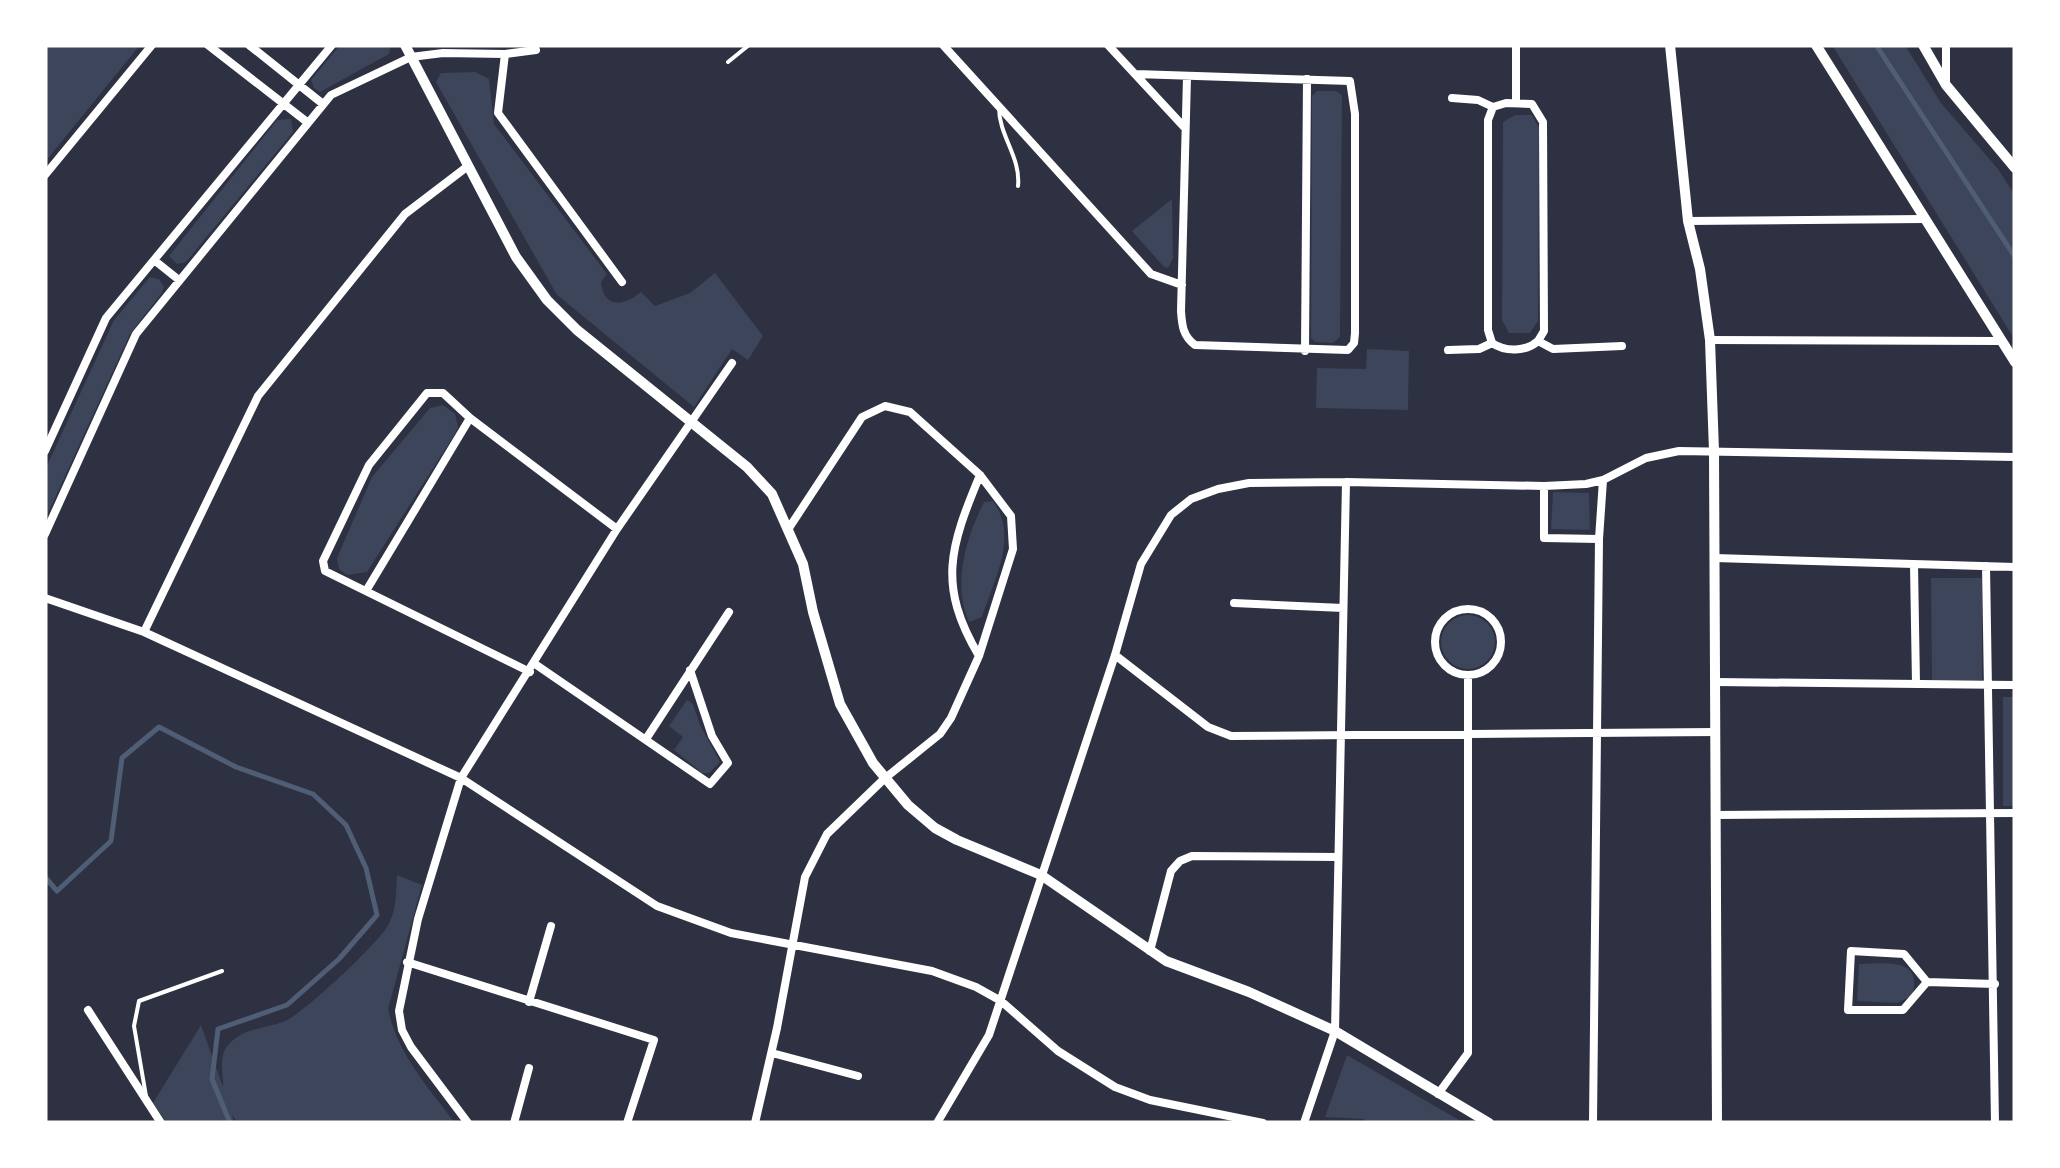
<svg xmlns="http://www.w3.org/2000/svg" width="2060" height="1168" viewBox="0 0 2060 1168" font-family="Ubuntu,sans-serif">
<style>
.green{fill:#3c4559}
.lines{fill:none;stroke-linecap:round;stroke-linejoin:round}
.stream{stroke:#4f5d75;stroke-width:5}
.service{stroke:#fff;stroke-width:4}
.minor{stroke:#fff;stroke-width:8}
.tertiary{stroke:#fff;stroke-width:10}
</style>
<rect width="100%" height="100%" fill="#2d3142"/>
<path class="green" d="M45,45H140L45,162Z
M340,45H391L389,54L320,92L314,88L311,80Z
M1832,45H1905L1941,103L1998,169L2015,195V340Z
M475,72L489,79L494,124L607,274L601,282C603,308 624,307 641,292L655,306L690,293L715,273L763,336L748,360L732,349L694,407L557,295L436,82L441,73Z
M1317,91H1336L1342,95L1340,337L1333,343L1315,342L1311,338L1312,96Z
M1515,115H1532L1539,128L1538,321L1530,333H1509L1502,320L1503,122Z
M291,119L293,132L186,262L177,264L169,256L277,120Z
M1172,199L1173,258L1168,268L1164,267L1132,231Z
M150,277L159,279L164,287L161,294L130,334L45,520V470L114,320Z
M1367,349L1409,351L1408,410L1316,408L1317,368L1366,369Z
M443,405L455,414L458,427L453,437L367,572L347,575L339,569L337,558L372,477L430,408Z
M1553,492L1589,493L1590,530L1551,529Z
M993,501C1019,537 994,580 982,617L969,622C952,584 966,537 984,502Z
M1931,578H1982V680H1932Z
M1441 642a27 27 0 1 1 54 0a27 27 0 1 1-54 0Z
M2003,697H2015V806H2003Z
M687,700L693,704L700,725L720,762L709,773H702L674,750L683,737L669,726Z
M397,875L422,885L388,1009C398,1055 428,1087 455,1123H238L232,1115L234,1123H167L153,1103L201,1025L223,1087C223,1073 218,1055 229,1044C245,1027 266,1029 285,1021C304,1013 376,945 387,927C397,911 396,892 397,875Z
M1859,964C1884,964 1924,956 1912,996L1897,1003L1857,1001Z
M1347,1055L1464,1123H1371L1363,1119L1325,1117Z"/>
<g class="lines">
<path class="stream" d="M1876,45L2015,257
M45,877L57,891L111,841L122,758L159,727L236,767L313,794L346,825L366,868L377,915L339,959L287,1005L218,1029L212,1079L230,1123"/>
<path class="service" d="M728,62L749,45
M999,108C999,136 1021,157 1018,186
M146,1096L134,1026L139,1001L222,971"/>
<path class="minor" d="M208,45L307,122
M249,45L323,104
M943,45L1151,274L1182,285
M1108,45L1185,128
M1946,45V81
M505,54L498,113L622,282
M1136,74L1350,81L1355,114V333L1354,343L1348,350L1195,345C1183,336 1182,326 1181,311L1187,77
M1452,98L1478,100L1493,107
M1516,102V45
M45,175L152,45
M1688,221L1925,219
M154,260L179,280
M1710,340L2002,341
M1538,341L1553,349L1622,346
M1492,343L1488,330V120L1493,107L1506,103L1532,104L1543,122L1544,331L1538,341
M1448,350L1479,349L1492,343C1505,352 1526,352 1538,341
M1305,351L1307,79
M45,451L106,318L332,45
M1544,486V538L1599,539
M45,534L136,334L331,95L411,57L443,53L505,54L536,50
M1715,558L2015,567
M1914,565L1916,684
M1986,566L1995,1123
M366,591L470,418
M45,598L144,632L461,778L657,906L731,933L932,971L976,987L1001,1001L1058,1051L1115,1087L1150,1100L1263,1123
M1234,603L1343,608
M1435 642a33 33 0 1 1 66 0a33 33 0 1 1-66 0Z
M144,632L258,396L405,214L468,166
M1115,655L1208,727L1231,736L1716,732
M979,656C937,585 950,547 980,475
M535,664L710,784L728,763L712,736L690,670
M530,672L325,571L323,561L369,465L427,393H443L470,418L617,529
M1716,682L2015,685
M646,739L729,612
M1715,815L2015,813
M1150,951L1171,871L1180,861L1192,856L1338,857
M407,962L654,1040L627,1123
M1927,982L1903,1010H1848L1851,951L1904,954L1927,982L1995,984
M529,1002L551,926
M88,1010L161,1123
M772,1053L858,1076
M1438,1094L1468,1053V675
M468,1123L411,1047L402,1030L399,1011L418,919L461,778L617,529L732,363
M514,1123L529,1068
M755,1123L777,1028L805,877L827,834L884,779L940,734L951,718L979,656L1013,549L1011,516L980,475L910,412L885,406L862,417L789,528
M937,1123L989,1035L1115,655L1141,564L1171,515L1191,499L1218,489L1249,483L1346,482L1544,486L1586,484L1603,480L1646,458L1679,451L2015,457
M1304,1123L1335,1031L1346,482
M1593,1123L1599,539L1603,480"/>
<path class="tertiary" d="M405,45L516,257L547,300L577,330L747,467L772,494L803,564L813,612L840,704L873,763L908,805L935,828L957,840L1041,875L1166,961L1249,992L1335,1031L1489,1123
M1670,45L1688,221L1700,269L1710,340L1714,451L1717,1123
M1816,45L2015,362
M1923,45L1946,85L2015,168"/>
</g>
<rect width="2060" height="1168" fill="none" stroke="#ffffff" stroke-width="95"/>
</svg>
